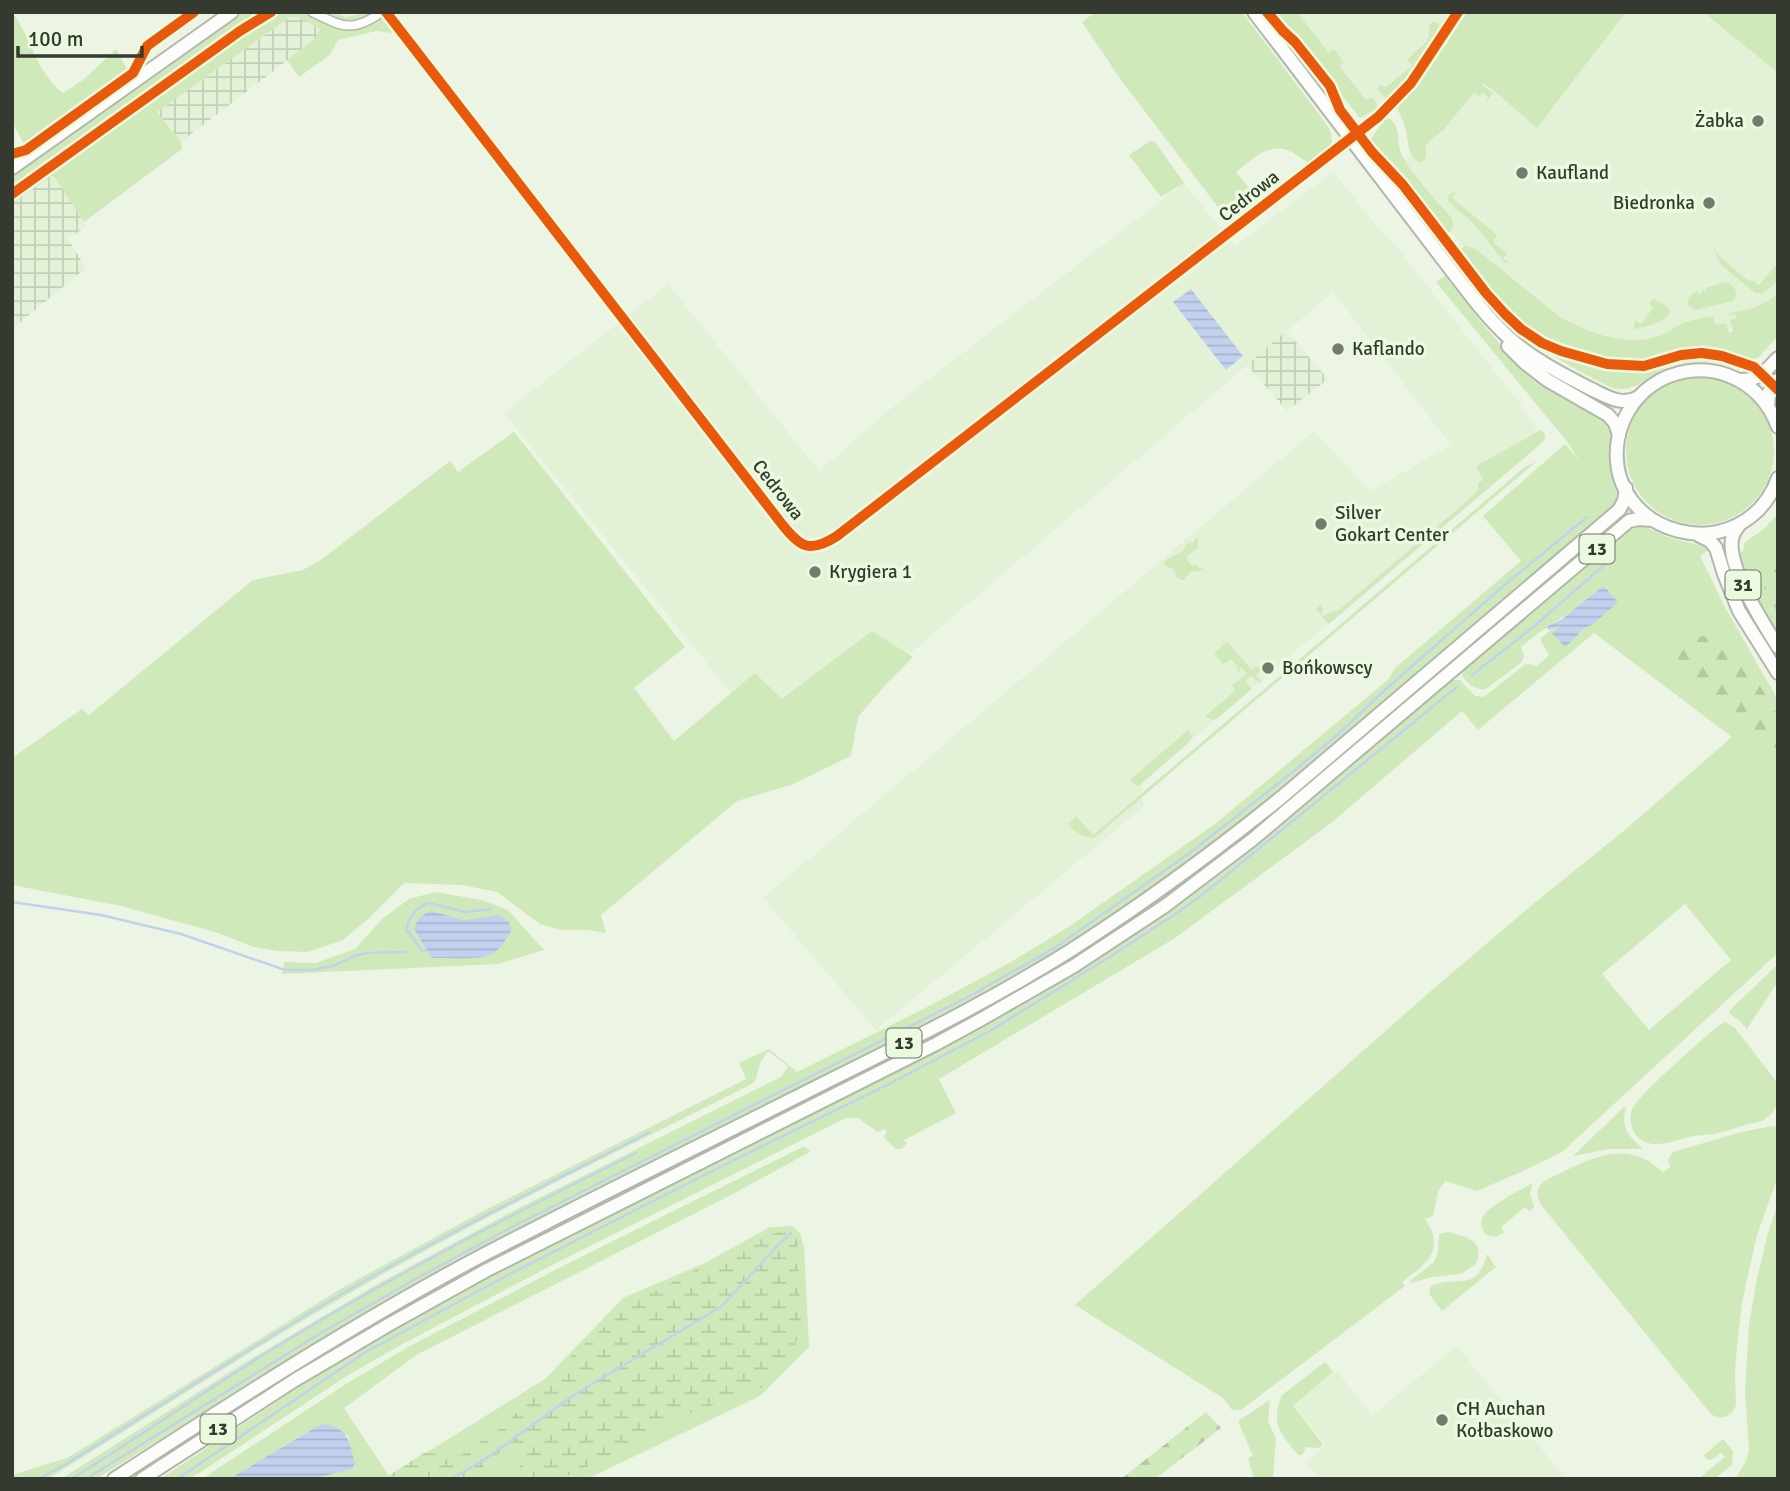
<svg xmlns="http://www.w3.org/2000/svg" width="1790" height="1491" viewBox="0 0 1790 1491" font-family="Signika,sans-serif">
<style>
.built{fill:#e3f2d7}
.industrial{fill:url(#industrial-grid)}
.grass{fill:#d0e9ba;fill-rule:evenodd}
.forest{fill:url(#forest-firs)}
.wetland{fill:url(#wetland-marsh)}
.water{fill:url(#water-rules)}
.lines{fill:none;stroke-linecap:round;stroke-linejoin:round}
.stream{stroke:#c2d2ee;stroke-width:2.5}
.street-casing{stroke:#b1b8ab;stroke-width:11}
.secondary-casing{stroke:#b1b8ab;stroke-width:16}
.primary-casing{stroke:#b1b8ab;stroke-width:16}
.street{stroke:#fcfdfb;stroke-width:8}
.secondary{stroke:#fcfdfb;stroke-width:12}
.primary{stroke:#fcfdfb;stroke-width:12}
.cycleway-casing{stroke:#ebfade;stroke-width:15}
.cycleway{stroke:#e8590c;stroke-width:10}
.poi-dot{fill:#747b6e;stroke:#ebfade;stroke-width:2.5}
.labels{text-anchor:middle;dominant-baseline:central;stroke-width:7;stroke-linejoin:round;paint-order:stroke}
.shield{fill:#ebfade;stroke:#6b7464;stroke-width:2}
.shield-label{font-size:18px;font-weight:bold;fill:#343a2f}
.poi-label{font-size:19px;fill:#343a2f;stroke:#ebfade;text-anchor:start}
.street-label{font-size:19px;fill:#343a2f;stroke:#ebfade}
</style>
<defs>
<pattern id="industrial-grid" width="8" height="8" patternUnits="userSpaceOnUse" patternTransform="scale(1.75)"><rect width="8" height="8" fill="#e3f2d7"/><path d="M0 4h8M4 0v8" fill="none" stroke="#c3d0b9"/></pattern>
<pattern id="forest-firs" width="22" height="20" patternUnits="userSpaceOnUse" patternTransform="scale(1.75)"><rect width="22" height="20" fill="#d0e9ba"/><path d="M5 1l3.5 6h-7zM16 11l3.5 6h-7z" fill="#b3c9a0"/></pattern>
<pattern id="wetland-marsh" width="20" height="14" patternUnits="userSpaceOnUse" patternTransform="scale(1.75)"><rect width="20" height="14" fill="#d0e9ba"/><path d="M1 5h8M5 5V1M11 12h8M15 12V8" fill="none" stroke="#b3c9a0"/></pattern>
<pattern id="water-rules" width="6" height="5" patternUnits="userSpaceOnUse" patternTransform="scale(1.75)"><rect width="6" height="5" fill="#c2d2ee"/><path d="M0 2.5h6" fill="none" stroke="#a7b5cc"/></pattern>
</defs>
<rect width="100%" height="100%" fill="#ecf4e4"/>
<path class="built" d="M1287,12H1449L1450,13L1415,67L1416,68L1391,96L1371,113Z
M1626,12H1703L1778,73V305L1761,316L1730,330L1667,343L1622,342L1583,334L1483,270L1398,169L1482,83L1492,89L1537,127Z
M1332,173L1336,175L1383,234L1392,241L1522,406L1543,440L1142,782L1143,807L876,1030L763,898L1314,431L1370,491L1451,445L1333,292L785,760L504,413L668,284L819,471L899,402L1184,183L1235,246Z
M1457,1346L1566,1479H1319L1306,1462L1326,1445L1294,1406L1336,1370L1372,1415Z"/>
<path class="industrial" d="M298,16L320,29L315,39L181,142L157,112L290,17Z
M53,174L87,226L68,239L86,268L12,329V204Z
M1286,331L1328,379L1287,411L1247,365Z"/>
<path class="grass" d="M12,12C32,38 35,71 63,93L83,80L116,49L128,71L24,144L12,122Z
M245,12H336L345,17L361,14V12H377L393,33L376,31L338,40L330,55L299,77L287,60L315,39L320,29L298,17H290L157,112L181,142L182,149L84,222L53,175L12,204V177L214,33Z
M1095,12H1242L1324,121L1331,132L1332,143L1325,151L1309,163C1301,159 1292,150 1283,149C1264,146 1250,161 1236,172L1260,201C1249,210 1238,223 1224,215L1121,80L1082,22Z
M1273,12H1297L1329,53L1334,49L1344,62L1339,66L1366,100L1372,97L1377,105L1376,109L1360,118L1293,33L1282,25Z
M1467,12H1626L1537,128L1492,89L1482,83V85L1493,93L1486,102L1485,101L1488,97L1483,93L1479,96L1474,93L1444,129L1429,141L1426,146V158L1420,163C1406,154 1409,141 1405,127C1403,119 1398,113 1397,106L1415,85L1438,50L1441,52Z
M1703,12H1778V73Z
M1433,22L1438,23L1440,29L1415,67L1416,68L1408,80L1390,98H1385L1378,90V85L1386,87L1411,67L1412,64L1407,61C1418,45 1431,47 1429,25Z
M1385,119H1390C1402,128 1396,143 1402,155C1412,175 1437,201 1452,218L1453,226L1450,232H1445L1407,184L1374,145L1371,139Z
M1150,141L1155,142L1184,183L1161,197L1129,155Z
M1452,192L1456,193L1452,198L1497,235L1493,242L1507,253L1503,258L1508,262L1507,264C1494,252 1486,237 1474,224C1466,216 1456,209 1448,201L1447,198Z
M1465,245L1476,249L1560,317C1589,333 1623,346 1656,337C1665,334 1673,328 1681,324C1691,320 1702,318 1714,316L1715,325L1726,323L1729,333L1733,331L1730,320L1736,318L1735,314L1728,315L1729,313C1748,310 1763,307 1778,293V336L1759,357L1753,360C1726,351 1704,344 1675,351C1665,354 1655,359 1644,360C1606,363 1552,348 1522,324C1498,305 1479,275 1460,251Z
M1713,248L1720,257L1750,282L1752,280L1759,285L1778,263V281L1763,293H1755L1722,266Z
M1460,262C1503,317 1526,349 1598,364C1613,367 1630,370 1646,368C1656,366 1666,361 1676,358C1703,352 1730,357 1754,370C1742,372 1733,366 1721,364C1707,361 1692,360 1677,364C1652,370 1637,395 1612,388C1557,360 1522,341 1483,293C1475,283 1466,273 1460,262Z
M1445,276C1475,314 1503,354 1542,383C1560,398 1584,404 1603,418L1606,423L1610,433V466L1617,489L1616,500L1611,509L1279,792L1209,848L1094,929L1007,982L939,1020L470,1255L320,1340L96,1479H61L241,1365L374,1286L519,1208L777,1079L782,1076L788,1066L768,1051L760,1063L756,1079L752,1084C625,1148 495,1210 371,1281C265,1341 163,1407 59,1472L46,1479H12V1475L67,1458L342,1288L485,1210L746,1079L739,1063L769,1049L797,1072L933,1004L1011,962L1070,926L1215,824L1389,679L1394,669L1521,561L1483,516L1565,444L1580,462L1568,443L1436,282Z
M1724,282C1734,284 1740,292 1733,301L1695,310L1689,307C1686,299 1690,294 1698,291L1699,295L1702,294L1701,290L1706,291V288Z
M1653,299C1692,313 1652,327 1633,329L1635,320L1641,324L1653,308L1649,303Z
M1626 451a74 74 0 1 1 148 0a74 74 0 1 1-148 0Z
M1541,430L1545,435V439L1536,448L1329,624L1316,609L1321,604L1323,609L1321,614L1323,616L1340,609L1475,494L1478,489V483L1483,480L1476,466Z
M514,432L685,647L634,688L674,741L755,673L782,699L872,631L913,657L887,683L858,717L851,756L791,785L737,801L601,915L606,933L586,930H562L540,924L497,892L462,885L404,883L368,919L343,940L308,952L277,951L254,947L215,932L121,906L12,885V758L82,709L89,715L253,580L303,570L322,559L450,461L458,472Z
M1536,462L1094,838C1083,838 1075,832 1068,824L1076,816L1093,835L1526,466Z
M1627,507H1629L1635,514L1328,771L1219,860L1142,915L1073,960L946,1033L543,1236L180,1447L133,1479H123L327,1349L441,1283L1107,933Z
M1778,514V538L1767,551L1771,609L1778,621V633C1760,609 1744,583 1739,553L1743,551L1745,542L1763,530Z
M1637,527C1650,526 1659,534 1671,538C1684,543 1698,542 1709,550L1700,556L1726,609L1778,700V715L1739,652L1667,642V655L1689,678L1703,700L1738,723L1754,737L1778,762V953L1562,1152L1521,1172L1477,1191L1445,1181L1438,1191L1433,1216L1425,1219C1428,1224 1432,1230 1433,1235C1439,1258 1417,1270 1402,1282L1405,1286L1241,1410H1232L1223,1398L1075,1305L1432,990L1532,905L1626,829L1732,737L1594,633L1478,730L1462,711L1331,823L1175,938L939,1079L956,1113L904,1140L907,1143L902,1149H896L885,1139L884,1136L887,1132L884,1129L878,1132L858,1118H846L558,1262L397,1347L347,1376L190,1479H160L328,1368L419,1314L548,1245L951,1043L1021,1005L1080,969L1186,898L1263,840L1453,680H1460L1475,696L1484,697L1524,665L1529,664L1537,666L1549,655L1540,639C1560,623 1557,621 1581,632L1587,625L1578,607C1559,620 1539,631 1521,647L1524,656L1522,662L1486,689C1475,690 1468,685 1462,675L1464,670L1628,531ZM1685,904L1731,960L1649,1030L1602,974Z
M1196,537L1198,540V548L1188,555L1187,560L1191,565H1196L1200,569L1203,567L1204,569L1201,571L1191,572L1184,580H1181L1177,578L1173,569L1165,566L1164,562C1170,554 1183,557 1186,544L1194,542Z
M1227,641L1252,670L1257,666L1261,671L1256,675L1261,681L1259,684L1258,680L1256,681L1251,676L1245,681L1252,689L1219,717L1213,720L1205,716L1235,691L1232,685L1247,674L1241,667L1239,669L1241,672L1240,673L1236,669L1238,667L1231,659L1223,665L1214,653Z
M1189,729L1192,737L1188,743L1140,785L1137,786L1130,780Z
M435,892L482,900L508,910L544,950L498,964L282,974L284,962L316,963L355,949L382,919L409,899ZM437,912L464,920L499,915L508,921L434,958Z
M1775,967H1778L1777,983L1747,1029L1739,1020L1729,1013L1730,1010Z
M1725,1022L1735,1028L1776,1081C1781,1095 1778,1111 1765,1119C1760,1123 1752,1123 1745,1125C1735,1128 1725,1132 1714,1134C1707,1135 1700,1135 1693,1136C1675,1140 1647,1154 1634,1132C1631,1126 1630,1118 1631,1112C1636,1096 1702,1040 1718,1026Z
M1624,1107L1626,1108C1620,1130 1630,1136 1643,1149H1609L1573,1156Z
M1771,1126L1778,1127V1176L1757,1235L1743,1298L1738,1335L1735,1371L1736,1405C1732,1417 1721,1421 1711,1414L1542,1206C1539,1201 1536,1197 1538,1190C1541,1180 1555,1176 1563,1172C1598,1154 1633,1141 1663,1173L1670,1167L1668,1160L1673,1152L1738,1133Z
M804,1146L808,1149L810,1152L729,1196L418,1354L344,1408L389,1476L545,1379L623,1298L705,1263L770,1227L792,1226L800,1233L804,1247L809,1347L760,1396L587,1479H313L352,1469L355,1467L348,1436L324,1424L318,1426L229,1479H202L349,1382L410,1346L561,1267Z
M1533,1183L1530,1193L1534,1208L1529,1211L1525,1207L1501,1227L1504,1232C1498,1237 1492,1238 1485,1234L1481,1225L1482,1218L1488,1210L1512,1194Z
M1778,1203V1479H1735L1746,1461L1749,1449L1745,1392L1749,1325L1757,1278L1768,1233Z
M1448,1232C1466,1237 1485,1239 1476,1264L1461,1274L1432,1277L1411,1283L1410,1281L1434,1262L1438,1252L1439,1234Z
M1487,1254L1496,1267L1442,1311L1429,1294L1431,1286C1457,1274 1476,1295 1487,1254Z
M1325,1362L1333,1372L1293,1406L1323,1444L1320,1448L1306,1447L1302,1455H1298C1280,1432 1270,1425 1282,1395Z
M1270,1400L1268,1421L1276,1439L1273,1475L1274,1479H1254L1248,1458L1253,1456L1238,1421Z
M1723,1439L1733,1451L1732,1465L1714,1479H1698L1725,1457L1721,1453L1711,1460L1706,1459L1704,1455Z"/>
<path class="forest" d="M1778,538V621C1767,601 1756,573 1767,551C1769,546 1775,541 1778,538Z
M1698,636L1726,637L1739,652L1778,715V762L1754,737L1738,723L1703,700L1689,678L1667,656V642Z
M1206,1412L1221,1428L1155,1479H1121Z"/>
<path class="wetland" d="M785,1229L797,1236L801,1326L790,1362L760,1389L692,1412L644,1440L562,1478L527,1479L522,1474L516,1452L504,1449L468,1479H389L388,1476L424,1453L461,1455L504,1426L573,1354L631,1304L731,1251Z"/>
<path class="water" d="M1191,289L1243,356L1226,370L1173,302Z
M1602,587H1605L1617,601V603L1592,625C1582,626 1574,641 1565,647L1552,633L1561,625L1549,630L1546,627L1562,619Z
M432,911L464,920L499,915L508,921L512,929C507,938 500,950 490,955C481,960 447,958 434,958H432L414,929C416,920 423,913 432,911Z
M324,1424C349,1428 350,1443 355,1464L352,1469L313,1479H229L318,1426Z"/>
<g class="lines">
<path class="stream" d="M1472,675L1532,628L1616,555
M12,902L101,915L181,934L285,970H312L333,966L357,955L367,953L406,952
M407,930C408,917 416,907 429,903L465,912L491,909
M407,933V930L422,951L426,950
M38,1479L68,1463C158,1407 248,1349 340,1295C441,1236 546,1185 650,1132
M71,1479C138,1438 201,1393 268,1352C386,1279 511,1215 636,1153
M86,1479L319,1334L419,1277L514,1226L968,997L1056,947L1191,852L1289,775L1336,736L1386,689L1501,588L1587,517
M177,1479L366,1352L506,1276L722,1166L889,1084L990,1031L1108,958L1177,913L1202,895L1457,687
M451,1479L484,1460L574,1395L722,1306L776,1247L791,1233"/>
<defs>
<path id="street" d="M312,12C343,27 352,33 382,12
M386,12L781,523C800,547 809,554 837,536L1378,117L1411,83L1458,12
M12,194L240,31L271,12"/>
<path id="secondary" d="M1254,12L1451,270C1469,293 1486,317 1507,336C1531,358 1560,373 1589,388C1606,396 1621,407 1639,397
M12,168L232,12
M1508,346L1525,363L1547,380L1608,415L1615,423L1619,435"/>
<path id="primary" d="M1738,380C1760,381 1764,372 1778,358
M1768,407L1769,392L1778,380
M1778,427C1769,403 1752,384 1727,375C1702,366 1673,370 1651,386C1634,398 1622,418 1618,439C1602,537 1743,573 1778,478
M1740,524C1736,529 1733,533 1732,539C1727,567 1763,623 1778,647
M1698,535L1710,541L1716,548L1724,574L1739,611L1778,673
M114,1479C234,1401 355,1323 481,1256C596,1196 713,1139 828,1081C909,1041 991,1000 1068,952C1143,904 1214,852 1283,796L1619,510L1624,501L1626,488
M142,1479L295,1380L390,1324L487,1270L936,1044L980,1020L1074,966L1165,906L1252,840L1629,521L1639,519L1652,520"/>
</defs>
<use href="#street" class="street-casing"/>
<use href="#secondary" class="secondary-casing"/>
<use href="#primary" class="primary-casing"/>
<use href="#street" class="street"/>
<use href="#secondary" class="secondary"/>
<use href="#primary" class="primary"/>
<defs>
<path id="cycleway" d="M386,12L781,523C800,547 809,554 837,536L1378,117L1411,83L1458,12
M1267,12L1283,31L1295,42L1330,86L1340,110L1372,152L1403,185L1486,293L1505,314L1521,329L1542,343L1561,351L1607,364L1644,366L1681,355L1702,353L1722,356L1754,367L1778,390
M12,154L26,150L133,73L147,46L194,12
M12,194L240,31L271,12"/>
</defs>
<use href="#cycleway" class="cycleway-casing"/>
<use href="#cycleway" class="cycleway"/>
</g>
<g class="poi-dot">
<circle cx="1758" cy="121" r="7"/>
<circle cx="1522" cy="173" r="7"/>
<circle cx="1709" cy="203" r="7"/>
<circle cx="1338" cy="349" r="7"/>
<circle cx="1321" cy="524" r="7"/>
<circle cx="815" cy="572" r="7"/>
<circle cx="1268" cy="668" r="7"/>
<circle cx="1442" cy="1420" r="7"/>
</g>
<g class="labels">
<g class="shield">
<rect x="1579.5" y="534.5" width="35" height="29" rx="5"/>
<rect x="1725.5" y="570.5" width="35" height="29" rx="5"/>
<rect x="886.5" y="1028.5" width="35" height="29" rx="5"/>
<rect x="200.5" y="1414.5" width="35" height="29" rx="5"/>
</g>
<g class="shield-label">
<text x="1597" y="549">13</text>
<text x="1743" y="585">31</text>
<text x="904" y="1043">13</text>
<text x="218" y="1429">13</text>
</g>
<g class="poi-label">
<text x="1744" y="121" text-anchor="end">Żabka</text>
<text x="1536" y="173">Kaufland</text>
<text x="1695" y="203" text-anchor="end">Biedronka</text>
<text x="1352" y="349">Kaflando</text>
<text x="1335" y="513">Silver<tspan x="1335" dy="22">Gokart Center</tspan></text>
<text x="829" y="572">Krygiera 1</text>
<text x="1282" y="668">Bońkowscy</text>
<text x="1456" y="1409">CH Auchan<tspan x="1456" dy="22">Kołbaskowo</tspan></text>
</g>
<g class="street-label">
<text transform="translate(1249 196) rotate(-38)">Cedrowa</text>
<text transform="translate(778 490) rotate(52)">Cedrowa</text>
</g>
</g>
<rect width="1790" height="1491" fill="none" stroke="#343a2f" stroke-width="28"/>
<path d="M18 46v10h124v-10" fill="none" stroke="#343a2f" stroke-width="3.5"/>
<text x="28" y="46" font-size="21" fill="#343a2f" stroke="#ebfade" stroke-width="5" paint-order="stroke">100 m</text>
</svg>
